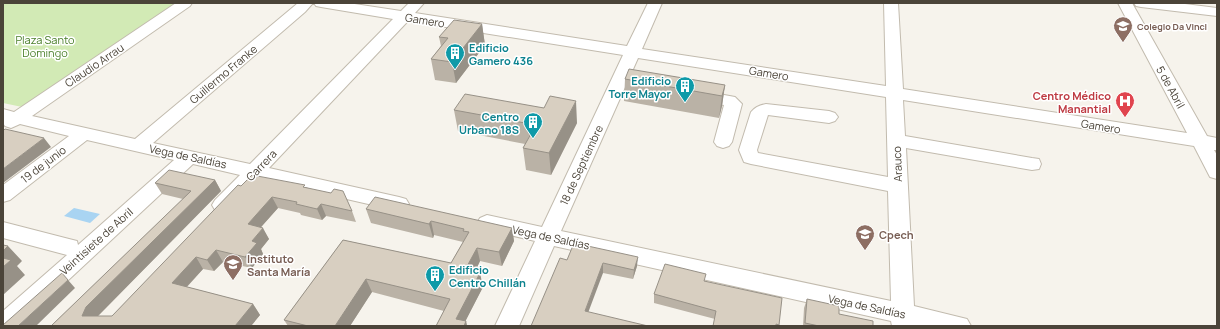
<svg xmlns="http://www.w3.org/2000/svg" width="1220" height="329" viewBox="0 0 1220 329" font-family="Manrope,sans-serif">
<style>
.green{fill:#d2eab5}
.water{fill:#a9d4f2}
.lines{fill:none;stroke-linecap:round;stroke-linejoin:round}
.minor-casing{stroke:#c2bbae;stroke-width:2}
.minor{fill:#fff;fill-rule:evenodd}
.wall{fill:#bab2a6}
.shaded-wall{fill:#979187}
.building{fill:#d8cfc1;stroke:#979187}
.labels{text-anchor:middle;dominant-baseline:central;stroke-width:3;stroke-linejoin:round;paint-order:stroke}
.far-education-label{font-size:9px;font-weight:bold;fill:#785e54;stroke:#fff;text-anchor:start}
.street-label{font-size:11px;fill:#4b4439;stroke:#fff}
.park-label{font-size:11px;fill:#4a7f2a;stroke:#fff}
.culture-label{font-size:11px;font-weight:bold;fill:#0d838f;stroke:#fff;text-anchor:start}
.health-label{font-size:11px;font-weight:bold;fill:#be3a42;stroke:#fff;text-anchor:end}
.education-label{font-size:11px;font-weight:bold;fill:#785e54;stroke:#fff;text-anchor:start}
</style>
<rect width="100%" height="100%" fill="#f6f3ec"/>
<path class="green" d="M3,3H181L27,108L3,103Z"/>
<path class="water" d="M74,208L100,214L90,223L64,216Z"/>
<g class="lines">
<defs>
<path id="minor" d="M176,3H192L190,6L32,116L135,139L298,3H313L305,12L153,143L250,164L393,19L321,7L316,6L314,3H348L401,11L409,3H424L415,13L627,46L648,3H662L642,49L886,86L884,3H898L903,89L1187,133L1118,3H1132L1207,136L1217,138V150H1214L1217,155V179L1210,177L1194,146L903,100L905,136L1032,158L1039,159L1041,164L1039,169L1032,170L906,148L914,306L967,319L971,326H892L891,321L554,246L519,326H495L535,241L480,228L477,223L480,218L487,215L542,227L623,55L408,21L269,168L399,197L406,199L409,204L406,209L399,211L259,179L229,210L222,212L215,210L212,205L215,200L240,175L193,164L19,326H3V311L67,255L3,238V222L69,239L77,241L78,245L174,160L87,140L10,200L3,202V185L69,136L20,124L11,128L5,126L3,123V109L14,112ZM638,58L886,97L888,177L758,153L757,150L768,115L829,123L835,121L838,117L835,113L829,111L766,104C760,105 755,107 751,112L739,150L744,162L751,164L888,191L891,301L561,231Z
M1134,3H1177L1217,8V16L1141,7L1136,6Z
M697,90L735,97L742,104L732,142L729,146L723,148L717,146L714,142L724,105L691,99L689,95L691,91Z"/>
</defs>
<use href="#minor" class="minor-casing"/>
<use href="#minor" class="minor"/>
</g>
<path class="wall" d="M482,24L485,45L456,83L435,80L431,59L441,46L439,37Z
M625,79L725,85L722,106L719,118L624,101Z
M454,110L577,123L551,175L526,170L523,148L525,144L458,131Z
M215,180L221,191L98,316H112L241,186L306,187L352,211L356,222L326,216L322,220L301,215L300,213L278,208L261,227L269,239L261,249L263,254L252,268L223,262L214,271L203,269L187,287L253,304L260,315L251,326H51L183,199L162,194L155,183Z
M366,209L512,228L514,241L502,266L480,261L475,272L483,287L465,321H466L467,326H436L444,311L372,292L350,326H288L284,320L343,240L451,263L463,242L434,235L433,238L371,223Z
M567,260L637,266L633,279L603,273L531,326Z
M705,281L779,325L778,326H713L715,319L654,303V294Z
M807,299L839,314L873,326H803L804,308Z"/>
<path class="shaded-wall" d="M482,24L485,45L456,83L452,62Z
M725,85L722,106L719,118L722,96Z
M576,101L577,123L551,175L549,153Z
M44,138L51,147L3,183V169Z
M215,180L221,191L96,318L82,316L86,307Z
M272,197L278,208L254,235L248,224Z
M321,204L326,216L322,220L317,209Z
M431,221L434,235L433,238L429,224Z
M263,228L269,239L261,249L263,254L252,268L245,257L252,241Z
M512,228L514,241L502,266L499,252Z
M8,246L22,261L17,266L25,275L3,295V251Z
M477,248L480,261L469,284L465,270Z
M216,250L223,262L214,271L207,260Z
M196,257L203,269L180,294L172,283Z
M638,257L637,266L633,279L634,270Z
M603,263V273L585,321V311Z
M480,273L483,287L463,326L456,319Z
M366,279L372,292L350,326H335Z
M68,280L75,288L36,326H18Z
M253,304L260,315L251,326H235Z
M466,321L467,326H464Z"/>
<path class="building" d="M454,20L482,24L452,62L431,59L448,38L439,37Z
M629,69L725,85L722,96L625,79Z
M465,94L544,108L550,96L576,101L549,153L523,148L536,125L454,110Z
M5,129L44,138L3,169V131Z
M169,170L215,180L86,307L82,316H112L238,185L241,186L252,175L305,185L303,187L331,193L334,189L343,191L352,211L321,204L317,209L296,204L297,202L272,197L248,224L263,228L252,241L257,243L245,257L216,250L207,260L196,257L172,283L253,304L235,326H51L191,191L155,183Z
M375,197L512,228L499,252L477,248L465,270L480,273L456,319L466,321L464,326H436L450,299L366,279L335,326H308L284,320L343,240L451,263L469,232L463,231L464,229L431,221L429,224L366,209Z
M574,243L638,257L634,270L603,263L585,311L648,326H531L560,258L567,260Z
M3,245L8,246L3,251Z
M3,258L11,260L3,267Z
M665,264L706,274L704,281L782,298L779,325L776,324V326H713L716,311L654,294Z
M62,273L68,280L18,326H3V325Z
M807,299L839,306V314L873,321V326H819L805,323Z"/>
<defs>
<symbol id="school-pin" viewBox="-11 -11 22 30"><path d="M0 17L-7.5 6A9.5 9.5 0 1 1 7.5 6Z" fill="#8d6e63" stroke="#fff"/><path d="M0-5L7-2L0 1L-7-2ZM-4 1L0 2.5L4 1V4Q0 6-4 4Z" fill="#fff"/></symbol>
<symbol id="building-pin" viewBox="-11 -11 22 30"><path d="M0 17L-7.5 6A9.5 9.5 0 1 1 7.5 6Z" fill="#0f9aa8" stroke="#fff"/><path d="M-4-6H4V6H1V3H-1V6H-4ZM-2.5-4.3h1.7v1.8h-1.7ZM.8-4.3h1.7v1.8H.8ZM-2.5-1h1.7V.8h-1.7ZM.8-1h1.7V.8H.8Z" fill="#fff"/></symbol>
<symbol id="hospital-pin" viewBox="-11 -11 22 30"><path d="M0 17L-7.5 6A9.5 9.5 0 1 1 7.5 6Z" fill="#e0444e" stroke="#fff"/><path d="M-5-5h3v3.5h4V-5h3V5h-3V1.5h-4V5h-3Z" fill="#fff"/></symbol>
<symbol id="university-pin" viewBox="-11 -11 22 30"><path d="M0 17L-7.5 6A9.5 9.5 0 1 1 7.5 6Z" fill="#8d6e63" stroke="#fff"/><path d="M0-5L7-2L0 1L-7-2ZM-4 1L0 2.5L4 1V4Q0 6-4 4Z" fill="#fff"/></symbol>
</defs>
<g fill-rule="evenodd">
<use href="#school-pin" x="1112" y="15" width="22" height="30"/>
<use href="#building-pin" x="444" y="42" width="22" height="30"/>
<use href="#building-pin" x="674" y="75" width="22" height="30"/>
<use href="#hospital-pin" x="1114" y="90" width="22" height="30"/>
<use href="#building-pin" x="522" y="111" width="22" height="30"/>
<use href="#university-pin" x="854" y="223" width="22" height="30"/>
<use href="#school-pin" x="222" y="253" width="22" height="30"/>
<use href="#building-pin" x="424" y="264" width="22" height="30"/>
</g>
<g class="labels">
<g class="far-education-label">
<text x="1137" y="26">Colegio Da Vinci</text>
</g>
<g class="street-label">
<text transform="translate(425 20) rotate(9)">Gamero</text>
<text transform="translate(94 65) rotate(-34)">Claudio Arrau</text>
<text transform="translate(769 73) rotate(9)">Gamero</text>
<text transform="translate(223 74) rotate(-40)">Guillermo Franke</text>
<text transform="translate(1171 87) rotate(61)">5 de Abril</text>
<text transform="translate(1101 126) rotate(9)">Gamero</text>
<text transform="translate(188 156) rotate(12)">Vega de Saldías</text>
<text transform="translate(43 164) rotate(-37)">19 de junio</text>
<text transform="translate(897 164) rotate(-92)">Arauco</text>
<text transform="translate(261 165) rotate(-46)">Carrera</text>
<text transform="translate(581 165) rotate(-65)">18 de Septiembre</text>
<text transform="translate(551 237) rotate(12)">Vega de Saldías</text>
<text transform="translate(96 241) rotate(-42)">Veintisiete de Abril</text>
<text transform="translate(867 306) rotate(12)">Vega de Saldías</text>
</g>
<g class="park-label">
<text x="45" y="39">Plaza Santo<tspan x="45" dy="13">Domingo</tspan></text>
</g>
<g class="culture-label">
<text x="469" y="47">Edificio<tspan x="469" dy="13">Gamero 436</tspan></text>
<text x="671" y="80" text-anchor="end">Edificio<tspan x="671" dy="13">Torre Mayor</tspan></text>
<text x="519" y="116" text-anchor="end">Centro<tspan x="519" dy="13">Urbano 18S</tspan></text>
<text x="449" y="269">Edificio<tspan x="449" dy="13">Centro Chillán</tspan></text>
</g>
<g class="health-label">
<text x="1111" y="95">Centro Médico<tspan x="1111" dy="13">Manantial</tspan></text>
</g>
<g class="education-label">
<text x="879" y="234">Cpech</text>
<text x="247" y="258">Instituto<tspan x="247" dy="13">Santa María</tspan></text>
</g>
</g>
<rect width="1220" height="329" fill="none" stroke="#4b4439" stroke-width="8"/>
</svg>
